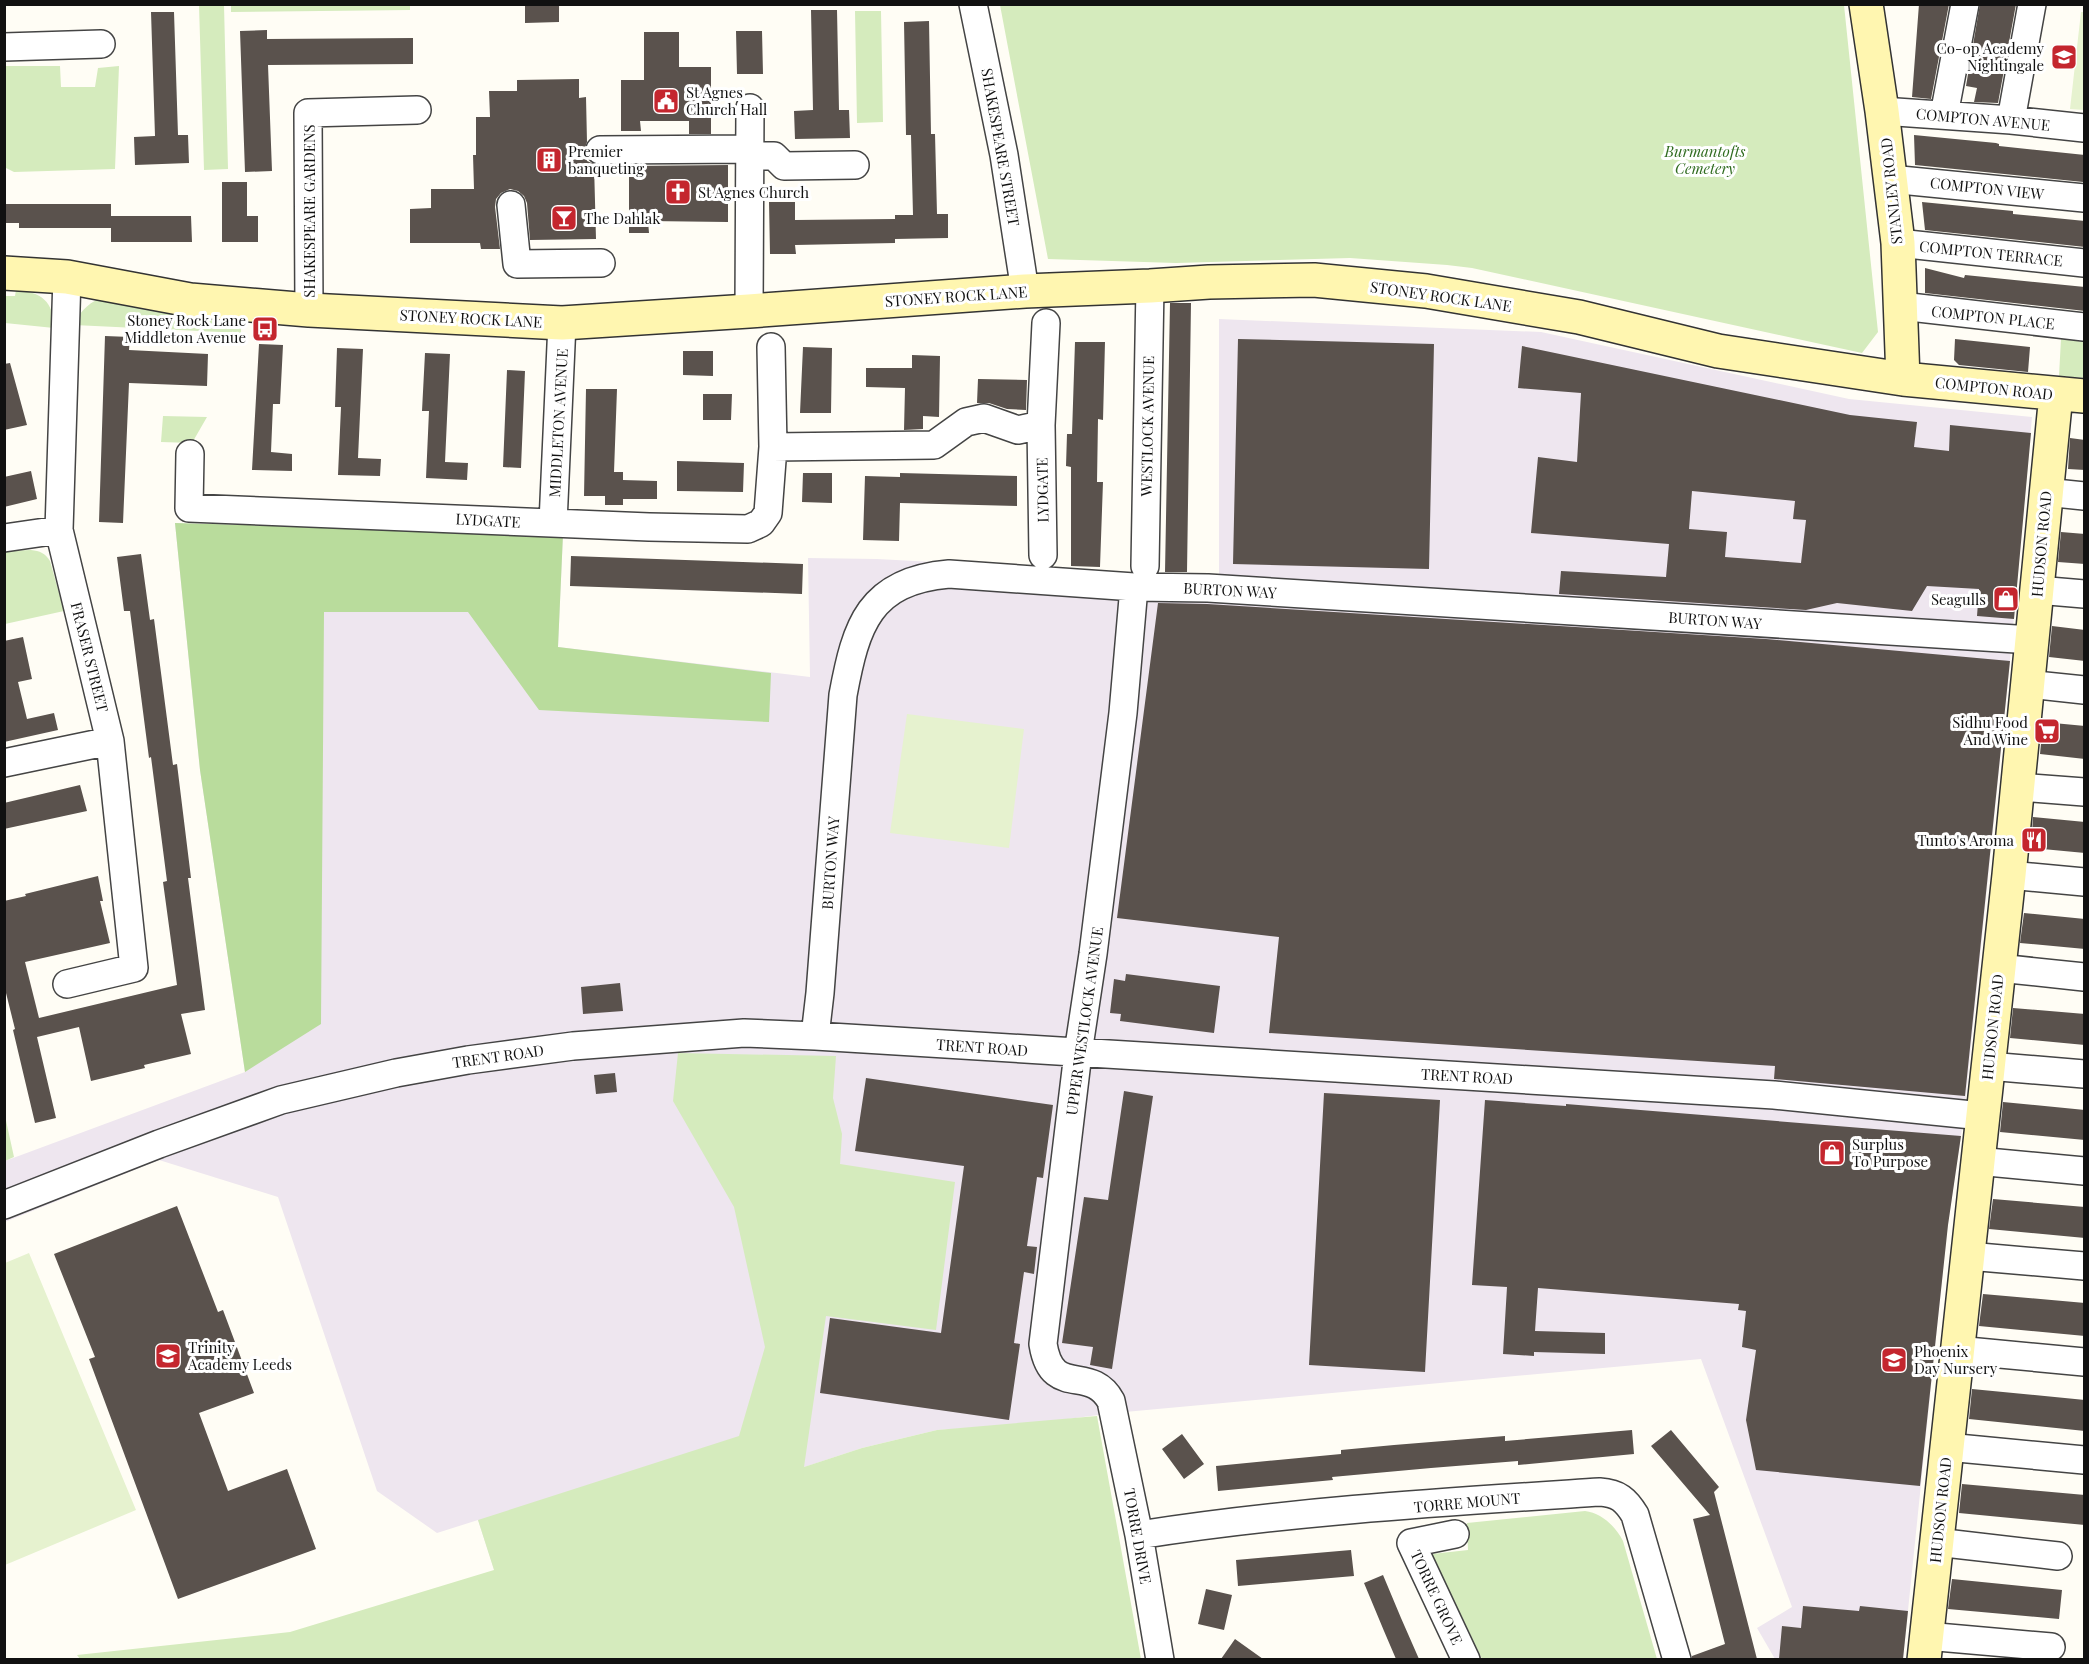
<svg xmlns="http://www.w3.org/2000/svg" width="2089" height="1664" viewBox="0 0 2089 1664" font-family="'Playfair Display',serif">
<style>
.industrial{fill:#eee6ef}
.green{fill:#d5ebbd}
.forest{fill:#b9dc9c}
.pitch{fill:#e6f2cf}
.building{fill:#5a524d;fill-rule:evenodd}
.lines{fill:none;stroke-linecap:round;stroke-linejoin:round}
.street-casing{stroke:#444;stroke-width:30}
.secondary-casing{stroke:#333;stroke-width:36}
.street{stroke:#fff;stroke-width:27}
.secondary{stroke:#fff6b0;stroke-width:33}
.labels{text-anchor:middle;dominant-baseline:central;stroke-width:6;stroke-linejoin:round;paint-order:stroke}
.poi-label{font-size:15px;fill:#111;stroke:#fff;text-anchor:start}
.street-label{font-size:15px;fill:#111;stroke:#fff}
.park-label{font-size:15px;font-style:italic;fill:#2f6b1f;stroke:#fff}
</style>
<rect width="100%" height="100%" fill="#fffdf5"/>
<path class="industrial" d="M1219,319L1541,332L1849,399L2032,417L2010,661L1964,1115L1947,1231L1903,1659H1775L1757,1628L1792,1607L1701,1359L1114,1413L1021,1425L937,1430L862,1448L494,1569L478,1520L437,1533L377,1491L278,1197L159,1160L5,1222V1161L245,1072L200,770L175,523L563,534L558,647L810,677L808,558L877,559L1219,577Z"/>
<path class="green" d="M199,5H224L228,169L204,170Z
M410,5V10L231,12V4Z
M1000,5H1844L1878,332L1862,353L1472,268L1447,265L1350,258L1176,263L1048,259Z
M855,11H881L883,122L857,123Z
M5,66H60L61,87H95L98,68L119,66L115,169L14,172L6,168Z
M16,290C41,292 54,301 54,328L5,323L4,296H15Z
M100,298L241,320V333L74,325C80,312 86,305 100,298Z
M2061,339L2084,342V378L2059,376Z
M163,416L207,417L192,443L161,442Z
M31,550C40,551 45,553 50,561L64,611L5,624L4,551Z
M678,1053L836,1056L833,1098L842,1134L840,1164L955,1182L936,1330L826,1316L804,1467L862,1448L937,1430L1097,1416L1141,1659H80L77,1655L290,1632L494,1570L478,1520L739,1436L765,1347L734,1207L673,1101Z
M5,1116L14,1157L5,1161H4Z
M1585,1511C1602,1513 1616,1527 1623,1541L1657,1659H1482L1432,1554L1468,1550L1467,1523Z"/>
<path class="forest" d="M175,523L563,534L558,647L771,673L769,722L539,710L468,612H324L321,1024L245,1072L200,770Z"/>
<path class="pitch" d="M2081,12H2084V110L2070,109Z
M907,714L1024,729L1009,848L890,833Z
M29,1253L136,1510L5,1565V1263Z"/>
<path class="building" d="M525,4H559V22L525,23Z
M1919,4H1949L1931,99L1912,97Z
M1980,4H2016L1998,103L1974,102L1977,88L1966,86Z
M811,10H837L839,110H849L850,138L795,139L794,111L813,110Z
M151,12H174L178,135H188L189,163L135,165L134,137L155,136Z
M929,21L931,134H935L937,214H948V238L895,239V243L795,245L796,254H770L769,202H795V220L895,219V215H913L911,135H906L904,22Z
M267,30V39L413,38V64L268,65L272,171L245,172L240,31Z
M736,31H762L763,74H737Z
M644,32H679V67H711V134H689V121H640L641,131H621V80H644Z
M579,79V98L586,97L587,142L584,151L587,161L594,164L596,239L530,240L527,203L524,196L518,191L510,189L501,193L496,199L495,207L500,249H481L480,243H410V209L431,208V189H474L473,155H476V117H490L489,91H517V80Z
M1914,135L1996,143L1999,144V146L2085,155L2083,182L1915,165Z
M728,165V222L648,221L649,233H629V166Z
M222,182H247V216H258V242H222Z
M1922,202L2013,211V214L2085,221V247L1925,230Z
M4,204H111V216H191L192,242H111V228H19V223H4Z
M1925,268L1964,278L1965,275L2085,287V311L1925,293Z
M1170,303H1191L1187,572H1165Z
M105,336L130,337L129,350L208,354L207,386L129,383L123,523L99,522Z
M1238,339L1434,344L1429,569L1233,564Z
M1955,339L2030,347L2028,372L1959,365L1954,360Z
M1075,342H1105L1103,420L1098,419L1097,482H1103L1100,567L1071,566V467L1066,466L1067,434H1072Z
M259,344L283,345L280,404H273L271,452L292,454V471L252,470Z
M1522,346L1850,415L1917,422L1914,447L1949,451L1950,425L2031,433L2014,619L1977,616L1979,589L1927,586L1912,611L1837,603L1806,610L1559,594L1561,571L1666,577L1669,544L1531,533L1538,457L1577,462L1581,393L1518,388ZM1692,491L1795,501L1793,519L1806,520L1801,563L1725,557L1727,532L1689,529Z
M803,347L832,348L831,413H800Z
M337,348L363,349L358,458L381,459L380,476L338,475L341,407H335Z
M683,351H713V376L683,375Z
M425,353L450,354L445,462L468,463L467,480L426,478L429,411H422Z
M912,355L940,356L939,417L923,416V429L904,430L905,388L866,387V368H912Z
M10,363L27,425L4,430V364Z
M507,370L525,371L521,468L503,467Z
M978,379L1027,380L1026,410L1007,409L989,403H977Z
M586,389H617L614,472H623V480L657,481V499H623V505H605V496H584Z
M703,394H732L731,420H703Z
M2070,438L2085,440V470L2068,469Z
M677,461L744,463L743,492L677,491Z
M31,471L37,499L4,507V477Z
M803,473H832V503L802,502Z
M900,473L1017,476V506L900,503L899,541L863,540L865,476L900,477Z
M2061,532L2085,534V564L2058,562Z
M141,554L150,620L154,619L173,765L177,764L191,878H188L205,1010L181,1014L191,1054L144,1065L145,1068L91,1081L79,1027L37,1037L56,1118L35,1123L13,1030L15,1029L4,985V901L26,896L25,894L98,876L103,901H100L110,943L25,962L39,1018L177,985L163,882L167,881L151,757L149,758L130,611H124L117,557Z
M571,556L803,564L802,594L570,586Z
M1158,603L1207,604L1766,639L2010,661L1965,1096L1774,1079L1775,1066L1269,1033L1279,937L1117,918Z
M2052,626L2085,630V661L2049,657Z
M23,637L32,679L18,682L27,719L54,713L58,730L4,742V641Z
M2043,722L2085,726V759L2040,754Z
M80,785L87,811L4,829V803Z
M2033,817L2085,822V853L2031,848Z
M2024,913L2085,919V949L2020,943Z
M1126,974L1220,986L1214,1033L1120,1021L1121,1014L1110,1013L1114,979L1125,981Z
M620,983L623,1011L583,1014L581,987Z
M2013,1008L2085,1014V1045L2010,1038Z
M615,1073L617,1092L596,1094L594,1075Z
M866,1078L1053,1105L1043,1178L1037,1177L1027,1246L1037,1247L1034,1274L1024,1272L1014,1343L1020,1344L1009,1420L820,1393L830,1318L941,1333L964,1166L855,1151Z
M1124,1091L1153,1096L1112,1369L1090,1365L1093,1347L1062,1343L1084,1197L1108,1200Z
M1324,1093L1440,1100L1425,1372L1309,1365Z
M1485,1100L1566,1106V1104L1961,1136L1948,1225L1920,1486L1756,1470L1746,1420L1756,1350L1742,1347L1746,1311L1738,1310L1739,1304L1538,1288L1535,1331L1605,1333V1354L1534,1352V1356L1503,1354L1507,1287L1472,1285Z
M2003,1102L2085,1110V1140L2000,1132Z
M1993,1199L2085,1207V1238L1989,1229Z
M177,1206L218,1312L223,1310L254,1393L199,1413L228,1491L287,1469L316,1549L178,1599L89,1359L95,1357L54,1254Z
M1983,1294L2085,1303V1336L1979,1326Z
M1972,1389L2085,1400V1431L1969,1419Z
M1632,1430L1634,1454L1518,1465V1461L1431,1468L1332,1477L1333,1480L1218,1491L1216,1466L1341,1454V1450L1394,1445L1505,1436V1441Z
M1671,1430L1719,1487L1714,1492L1757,1659H1692V1656L1725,1644L1693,1519L1710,1515L1651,1446Z
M1182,1434L1204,1464L1184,1479L1162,1449Z
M1962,1484L2085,1495V1525L1959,1513Z
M1351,1550L1354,1576L1238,1586L1236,1560Z
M1383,1575L1401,1618L1419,1659H1396L1384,1631L1364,1583Z
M1952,1579L2062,1590L2059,1619L1948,1609Z
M1206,1589L1232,1595L1224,1630L1198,1624Z
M1803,1606L1859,1611L1860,1606L1908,1611L1903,1659H1779L1782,1626L1801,1628Z
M1235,1639L1263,1659H1221Z"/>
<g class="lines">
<defs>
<path id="street" d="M973,4L1004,155L1025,291
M4,47L101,44
M1882,111L2011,120L2084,128
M1944,115L1965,4
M2011,120L2032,4
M600,150L750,149
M750,156H774L784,166L855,165
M1890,179L2084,198
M511,205L517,264L601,263
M1898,243L2084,263
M67,277L59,530L110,741L134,968L67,984
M1901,306L2084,327
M309,310L308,113L417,110
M749,311L750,108
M771,347L773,447
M1041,425L1046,323
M190,454L189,508L649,527L748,529L761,523L768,513L773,447L934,445L966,422L984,418L1018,430L1041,425L1043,555
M2045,492L2084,496
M553,523L562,323
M4,538L59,530
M1145,566L1150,286
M1134,587L1123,713L1093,954L1078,1053L1043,1344C1052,1400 1090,1363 1111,1401L1139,1535L1160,1660
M2037,590L2084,594
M2027,684L2084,690
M4,763L110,741
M2018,787L2084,792
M2009,875L2084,882
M1999,968L2084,977
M815,1036L820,993L843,695C856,625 869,581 949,574L1134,587L1208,588L2032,640
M1988,1066L2084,1074
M1977,1161L2084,1171
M4,1205L159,1144L281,1100L396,1073L468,1060L573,1046L744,1033L815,1036L1774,1095L1982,1116
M1968,1256L2084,1266
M1957,1350L2084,1362
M1947,1447L2084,1460
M1455,1534L1411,1543L1466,1660
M1139,1535C1291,1511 1446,1502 1600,1492C1618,1493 1626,1500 1635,1515L1677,1660
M1936,1542L2058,1556
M1926,1636L2051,1647"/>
<path id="secondary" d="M1866,4L1882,111L1898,243L1903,379
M4,273L67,277L190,300L309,310L562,323L749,311L1025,291L1150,286L1209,282L1314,280L1426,291L1579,317L1718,351L1903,379L2084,396
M1924,1660L2009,875L2056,394"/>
</defs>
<use href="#street" class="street-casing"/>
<use href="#secondary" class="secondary-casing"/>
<use href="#street" class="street"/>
<use href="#secondary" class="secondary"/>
</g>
<defs>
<symbol id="school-square" viewBox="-11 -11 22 22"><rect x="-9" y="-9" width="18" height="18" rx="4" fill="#c4262e" stroke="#fff"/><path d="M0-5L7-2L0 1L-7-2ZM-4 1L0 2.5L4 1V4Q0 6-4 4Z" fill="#fff"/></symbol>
<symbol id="civic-square" viewBox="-11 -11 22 22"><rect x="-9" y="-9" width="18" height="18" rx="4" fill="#c4262e" stroke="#fff"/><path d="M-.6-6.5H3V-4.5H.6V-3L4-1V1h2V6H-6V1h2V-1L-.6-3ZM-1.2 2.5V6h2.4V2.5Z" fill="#fff"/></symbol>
<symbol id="building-square" viewBox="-11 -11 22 22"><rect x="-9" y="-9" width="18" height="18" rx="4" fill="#c4262e" stroke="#fff"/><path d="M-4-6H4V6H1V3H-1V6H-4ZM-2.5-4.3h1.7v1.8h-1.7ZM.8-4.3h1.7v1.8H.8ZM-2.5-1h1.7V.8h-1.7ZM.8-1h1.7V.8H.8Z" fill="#fff"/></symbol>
<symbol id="church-square" viewBox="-11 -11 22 22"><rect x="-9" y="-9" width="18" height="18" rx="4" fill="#c4262e" stroke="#fff"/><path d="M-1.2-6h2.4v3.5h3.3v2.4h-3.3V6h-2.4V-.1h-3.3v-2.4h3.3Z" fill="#fff"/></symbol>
<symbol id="bar-square" viewBox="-11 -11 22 22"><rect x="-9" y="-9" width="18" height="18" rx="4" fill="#c4262e" stroke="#fff"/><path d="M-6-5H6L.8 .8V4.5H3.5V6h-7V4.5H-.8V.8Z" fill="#fff"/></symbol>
<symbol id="bus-square" viewBox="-11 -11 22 22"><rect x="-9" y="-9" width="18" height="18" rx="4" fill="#c4262e" stroke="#fff"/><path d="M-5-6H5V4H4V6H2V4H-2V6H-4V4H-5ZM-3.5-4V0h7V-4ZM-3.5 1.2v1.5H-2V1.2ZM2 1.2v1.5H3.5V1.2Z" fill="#fff"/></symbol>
<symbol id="shop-square" viewBox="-11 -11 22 22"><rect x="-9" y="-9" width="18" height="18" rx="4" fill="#c4262e" stroke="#fff"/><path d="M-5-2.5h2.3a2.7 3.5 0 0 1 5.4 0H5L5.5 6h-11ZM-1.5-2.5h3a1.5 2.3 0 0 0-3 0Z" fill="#fff"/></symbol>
<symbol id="supermarket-square" viewBox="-11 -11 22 22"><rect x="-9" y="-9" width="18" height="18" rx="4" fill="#c4262e" stroke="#fff"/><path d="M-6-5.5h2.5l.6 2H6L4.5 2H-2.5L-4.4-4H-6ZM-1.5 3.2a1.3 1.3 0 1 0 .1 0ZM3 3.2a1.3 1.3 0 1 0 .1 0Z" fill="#fff"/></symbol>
<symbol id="restaurant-square" viewBox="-11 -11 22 22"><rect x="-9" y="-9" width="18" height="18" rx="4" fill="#c4262e" stroke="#fff"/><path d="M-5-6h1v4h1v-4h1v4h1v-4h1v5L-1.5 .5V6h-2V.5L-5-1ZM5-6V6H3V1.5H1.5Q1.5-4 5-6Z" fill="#fff"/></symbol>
</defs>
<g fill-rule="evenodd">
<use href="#school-square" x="2049" y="42" width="30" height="30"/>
<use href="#civic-square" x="651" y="86" width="30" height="30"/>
<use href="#building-square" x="534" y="145" width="30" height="30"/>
<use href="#church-square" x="663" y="177" width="30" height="30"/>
<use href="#bar-square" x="549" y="203" width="30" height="30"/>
<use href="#bus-square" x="250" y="314" width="30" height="30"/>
<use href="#shop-square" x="1991" y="584" width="30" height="30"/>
<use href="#supermarket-square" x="2032" y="716" width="30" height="30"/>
<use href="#restaurant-square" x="2019" y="825" width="30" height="30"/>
<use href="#shop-square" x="1817" y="1138" width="30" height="30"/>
<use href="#school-square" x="153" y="1341" width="30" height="30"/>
<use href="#school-square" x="1879" y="1345" width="30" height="30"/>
</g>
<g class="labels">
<g class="poi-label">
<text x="2044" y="48" text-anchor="end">Co-op Academy<tspan x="2044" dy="17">Nightingale</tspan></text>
<text x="686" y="92">St Agnes<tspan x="686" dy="17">Church Hall</tspan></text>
<text x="568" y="151">Premier<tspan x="568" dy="17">banqueting</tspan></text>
<text x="698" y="192">St Agnes Church</text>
<text x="584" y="218">The Dahlak</text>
<text x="246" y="320" text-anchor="end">Stoney Rock Lane<tspan x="246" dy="17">Middleton Avenue</tspan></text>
<text x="1986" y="599" text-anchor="end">Seagulls</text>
<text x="2028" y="722" text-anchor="end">Sidhu Food<tspan x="2028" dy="17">And Wine</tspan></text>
<text x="2014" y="840" text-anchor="end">Tunto's Aroma</text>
<text x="1852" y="1144">Surplus<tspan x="1852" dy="17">To Purpose</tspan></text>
<text x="188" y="1347">Trinity<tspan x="188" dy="17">Academy Leeds</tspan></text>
<text x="1914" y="1351">Phoenix<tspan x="1914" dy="17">Day Nursery</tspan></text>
</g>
<g class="street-label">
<text transform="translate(1983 119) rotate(5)">COMPTON AVENUE</text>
<text transform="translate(1001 147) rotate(80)">SHAKESPEARE STREET</text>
<text transform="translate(1987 188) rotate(6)">COMPTON VIEW</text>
<text transform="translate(1891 191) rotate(-96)">STANLEY ROAD</text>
<text transform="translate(309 211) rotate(-90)">SHAKESPEARE GARDENS</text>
<text transform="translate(1991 253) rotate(6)">COMPTON TERRACE</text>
<text transform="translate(956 296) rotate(-4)">STONEY ROCK LANE</text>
<text transform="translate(1441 296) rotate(8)">STONEY ROCK LANE</text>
<text transform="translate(1993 317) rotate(6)">COMPTON PLACE</text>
<text transform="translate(471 318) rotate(3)">STONEY ROCK LANE</text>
<text transform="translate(1994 388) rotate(6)">COMPTON ROAD</text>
<text transform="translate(558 423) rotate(-87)">MIDDLETON AVENUE</text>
<text transform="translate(1147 426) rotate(-89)">WESTLOCK AVENUE</text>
<text transform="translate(1042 490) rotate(-91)">LYDGATE</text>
<text transform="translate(488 520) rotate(3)">LYDGATE</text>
<text transform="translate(2041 544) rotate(-85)">HUDSON ROAD</text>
<text transform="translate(1230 590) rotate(3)">BURTON WAY</text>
<text transform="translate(1715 620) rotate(4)">BURTON WAY</text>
<text transform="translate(90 657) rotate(76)">FRASER STREET</text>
<text transform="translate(830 863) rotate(-86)">BURTON WAY</text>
<text transform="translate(1084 1021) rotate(-82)">UPPER WESTLOCK AVENUE</text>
<text transform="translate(1992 1027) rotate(-84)">HUDSON ROAD</text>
<text transform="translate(982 1047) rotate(4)">TRENT ROAD</text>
<text transform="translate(498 1056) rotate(-8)">TRENT ROAD</text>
<text transform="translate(1467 1076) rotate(3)">TRENT ROAD</text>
<text transform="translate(1467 1502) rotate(-5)">TORRE MOUNT</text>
<text transform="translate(1940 1510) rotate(-84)">HUDSON ROAD</text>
<text transform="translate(1138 1536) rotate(80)">TORRE DRIVE</text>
<text transform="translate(1437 1597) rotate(65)">TORRE GROVE</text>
</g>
<g class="park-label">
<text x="1705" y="151">Burmantofts<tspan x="1705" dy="17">Cemetery</tspan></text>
</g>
</g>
<rect width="2089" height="1664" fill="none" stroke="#111111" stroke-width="12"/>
</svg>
